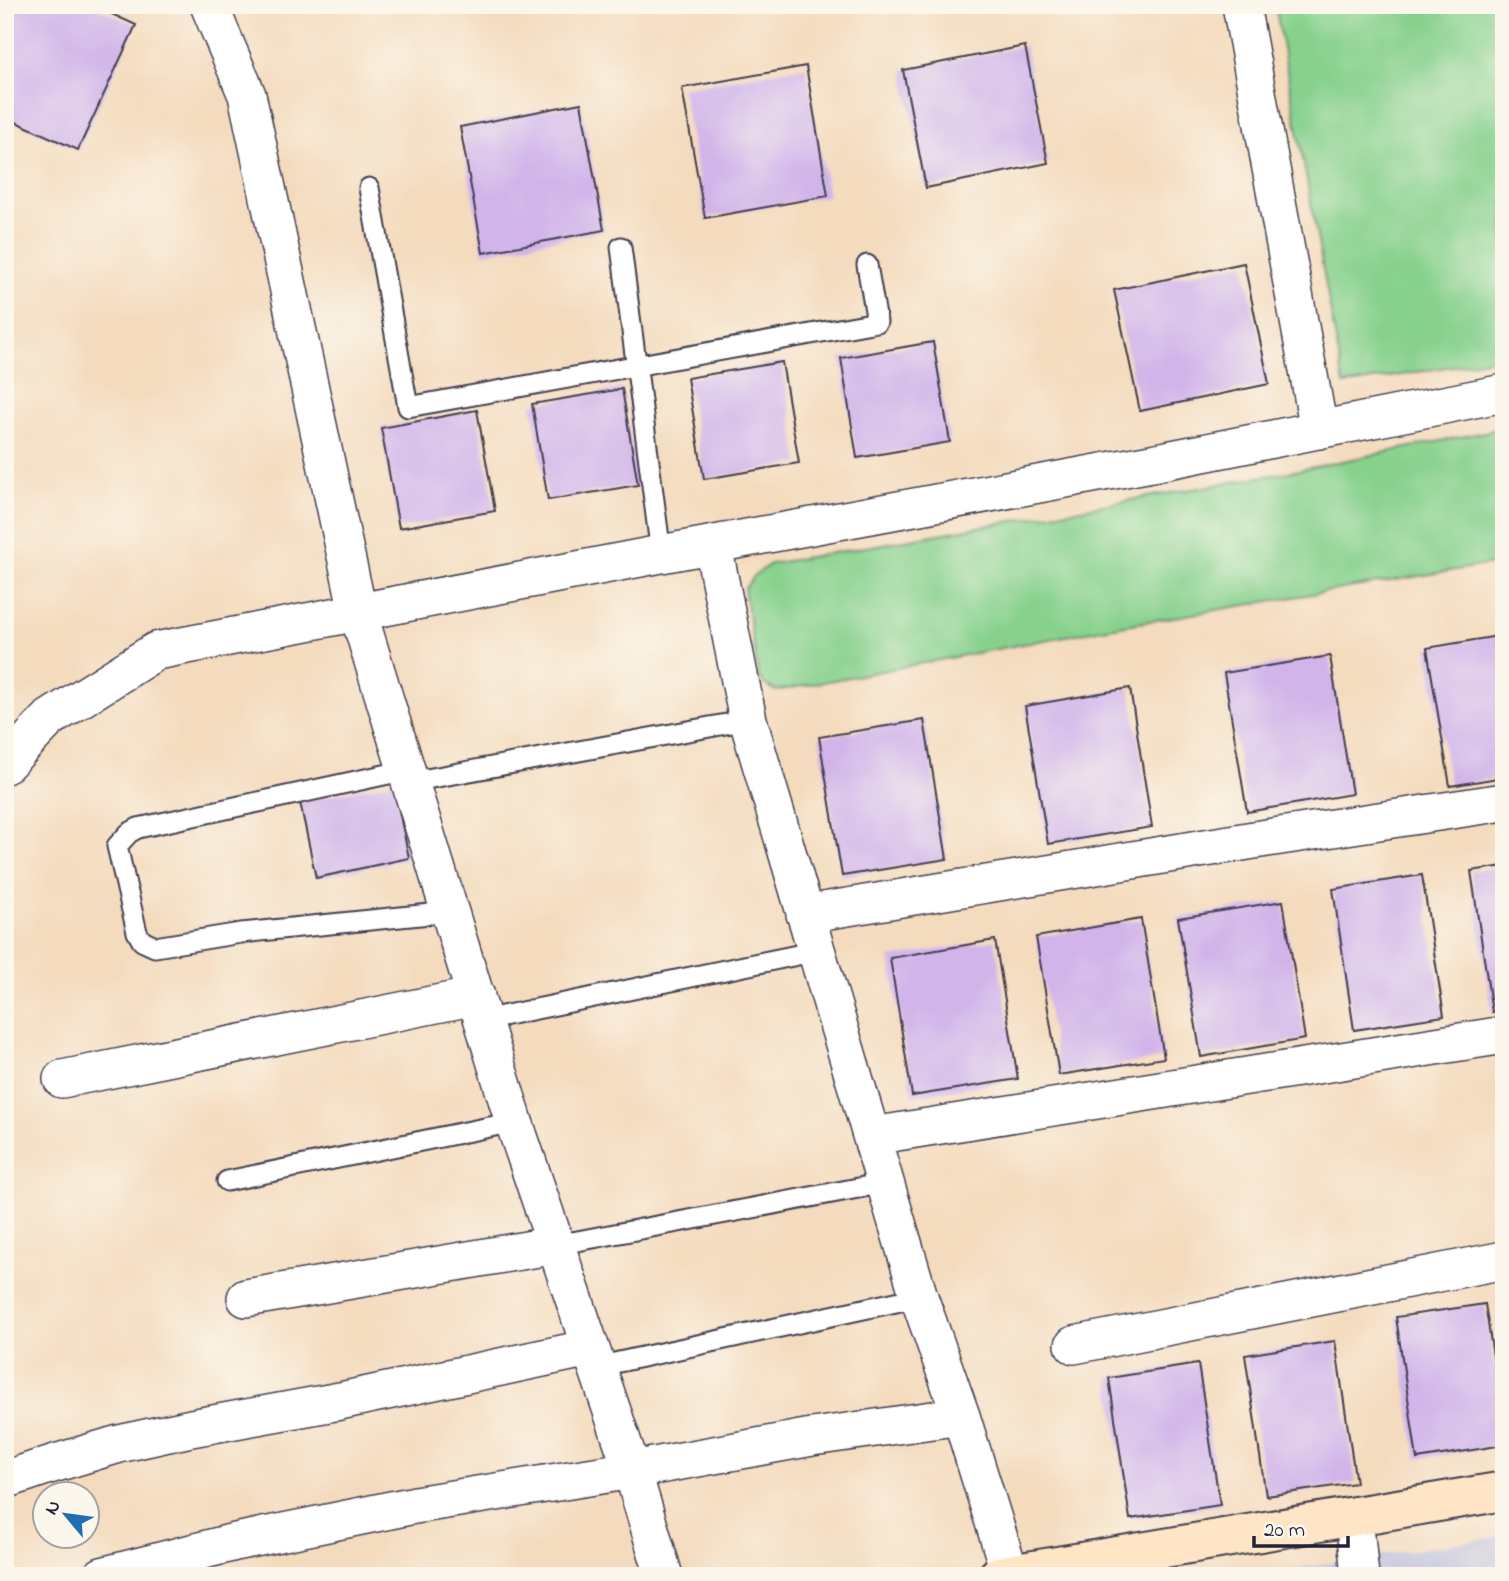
<svg xmlns="http://www.w3.org/2000/svg" width="1509" height="1581" viewBox="0 0 1509 1581" font-family="'Indie Flower',sans-serif">
<style>
.industrial{fill:#c0c2dd}
.green{fill:#87d18d;stroke:#547a64;stroke-width:2}
.building{fill:#d1b5ea}
.lines{fill:none;stroke-linecap:round;stroke-linejoin:round}
.service-casing{stroke:#423e4f;stroke-width:23}
.minor-casing{stroke:#423e4f;stroke-width:40}
.secondary-casing{stroke:#423e4f;stroke-width:42}
.service{stroke:#fff;stroke-width:19}
.minor{stroke:#fff;stroke-width:37}
.secondary{stroke:#fee5c5;stroke-width:38}
</style>
<rect width="100%" height="100%" fill="#fbf7ec"/>
<filter id="ink" filterUnits="userSpaceOnUse"><feTurbulence type="fractalNoise" baseFrequency=".0143" numOctaves="2"/><feDisplacementMap in="SourceGraphic" scale="14" xChannelSelector="R" yChannelSelector="G"/><feConvolveMatrix kernelMatrix="1 2 1 2 8 2 1 2 1" color-interpolation-filters="sRGB"/></filter>
<filter id="wash" filterUnits="userSpaceOnUse"><feTurbulence type="fractalNoise" baseFrequency=".00686" numOctaves="4" result="noise"/><feDisplacementMap in="SourceGraphic" scale="28" xChannelSelector="R" yChannelSelector="G"/><feGaussianBlur stdDeviation="1.57" result="paint"/><feColorMatrix in="noise" values="0 0 0 0 0 0 0 0 0 0 0 0 0 0 0 0 0 1.4 0 .05"/><feComposite in="paint" operator="in"/></filter>
<g filter="url(#wash)">
<rect width="100%" height="100%" fill="#f4dbbe"/>
<path class="industrial" d="M1504,1536V1576H1248Z"/>
<path class="green" d="M1275,5H1504V357L1344,385Z
M1504,428V562L1108,628L776,691L765,685L759,676L744,589L755,575L770,564L1294,471Z"/>
<g id="blocks">
<path class="building" d="M5,5H92L136,25L78,150L5,117Z
M1025,46L1048,163L926,188L903,70Z
M806,66L828,196L705,218L682,88Z
M581,103L604,230L483,253L460,127Z
M1244,263L1269,384L1140,411L1114,290Z
M933,342L950,442L857,458L841,358Z
M782,362L799,463L704,479L687,378Z
M622,389L638,485L548,500L532,404Z
M477,410L495,511L399,528L381,428Z
M1504,635V777L1450,786L1427,648Z
M1330,656L1352,794L1247,812L1224,673Z
M1130,688L1152,827L1048,844L1025,706Z
M924,720L947,859L842,876L819,737Z
M393,782L409,858L316,878L300,802Z
M1504,866V1010L1492,1012L1471,871Z
M1422,875L1444,1016L1354,1030L1333,889Z
M1283,901L1305,1039L1201,1057L1178,918Z
M1141,919L1164,1058L1059,1075L1036,937Z
M995,940L1018,1079L912,1096L890,958Z
M1485,1304L1504,1427V1445L1417,1459L1396,1317Z
M1335,1341L1356,1483L1266,1496L1245,1355Z
M1198,1364L1220,1505L1130,1519L1109,1378Z"/>
</g>
</g>
<g filter="url(#ink)">
<use href="#blocks" fill-opacity="0" stroke="#423e4f" stroke-width="2"/>
<g class="lines">
<defs>
<path id="service" d="M369,188L408,407L877,322L867,265
M621,247L661,554
M407,770L138,828L129,833L117,846L137,932L142,941L155,947L241,933L450,912
M410,782L748,720
M483,1020L817,951
M227,1181L514,1122
M556,1245L885,1183
M596,1367L919,1297"/>
<path id="minor" d="M209,5L247,95L358,612L514,1122L632,1470L664,1576
M1241,5L1319,430
M713,546L748,720L919,1297L961,1416L1010,1574
M5,765L50,718L156,651L661,554L1157,462L1504,393
M805,914L1254,840L1504,802
M62,1079L476,996
M872,1136L1504,1035
M246,1298L556,1245
M1074,1345L1504,1260
M5,1480L49,1465L119,1444L191,1428L340,1401L590,1348
M1354,1516L1360,1576
M102,1576L235,1542L415,1505L632,1470L812,1437L961,1416"/>
<path id="secondary" d="M998,1576L1504,1491"/>
</defs>
<use href="#service" class="service-casing"/>
<use href="#minor" class="minor-casing"/>
<use href="#secondary" class="secondary-casing"/>
<use href="#service" class="service"/>
<use href="#minor" class="minor"/>
<use href="#secondary" class="secondary"/>
</g>
</g>
<rect width="1509" height="1581" fill="none" stroke="#fbf7ec" stroke-width="28"/>
<g transform="translate(66 1515) rotate(299)"><circle r="33" fill="#fbf7ec" stroke="#a4a2a5" stroke-width="2"/>
<path d="M0-5L12 26L0 18L-12 26Z" fill="#1f6fb2"/>
<text y="-10" font-size="19" font-weight="bold" text-anchor="middle" fill="#22223b">N</text>
</g>
<path d="M1254 1536v10h94v-10" fill="none" stroke="#22223b" stroke-width="3.5"/>
<text x="1264" y="1536" font-size="21" fill="#22223b" stroke="#fbf7ec" stroke-width="5" paint-order="stroke">20 m</text>
</svg>
